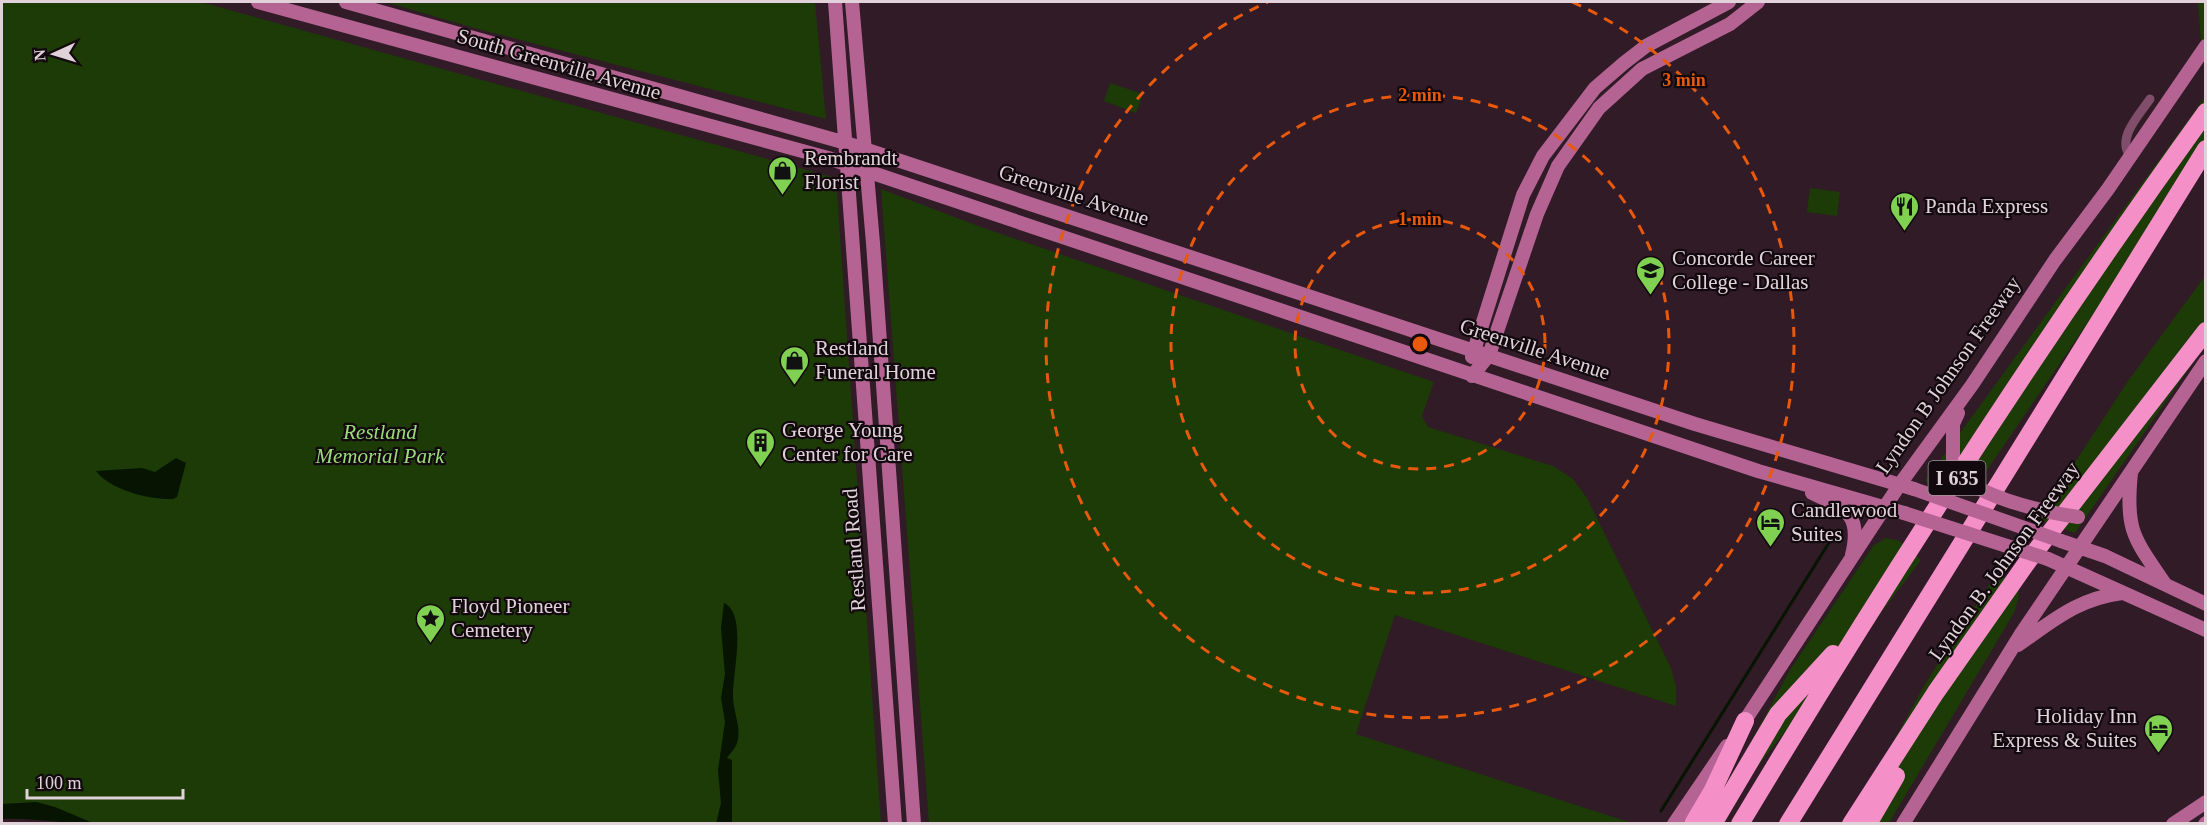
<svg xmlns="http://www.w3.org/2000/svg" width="2207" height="825" viewBox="0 0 2207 825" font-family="'Times New Roman',serif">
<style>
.green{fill:#1c3b07}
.water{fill:#061401}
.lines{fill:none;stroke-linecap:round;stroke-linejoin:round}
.stream{stroke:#061401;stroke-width:3}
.street{stroke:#804d6a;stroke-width:9}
.secondary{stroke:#b46392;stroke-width:14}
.highway{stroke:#f48fc8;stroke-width:18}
.secondary-bridge{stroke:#b46392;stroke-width:14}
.ring{fill:none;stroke:#e8590c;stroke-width:3;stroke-dasharray:10 8}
.labels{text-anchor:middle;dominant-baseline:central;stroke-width:4.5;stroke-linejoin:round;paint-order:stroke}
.shield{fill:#12090e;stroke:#a3969c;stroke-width:1.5}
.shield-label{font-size:20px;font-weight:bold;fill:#e1d2d9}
.street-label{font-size:21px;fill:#e1d2d9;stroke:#12090e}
.poi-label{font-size:21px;fill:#e1d2d9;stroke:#12090e;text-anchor:start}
.park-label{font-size:21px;font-style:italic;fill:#9adb7a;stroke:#12090e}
.centre{fill:#e8590c;stroke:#12090e;stroke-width:3}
.ring-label{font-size:18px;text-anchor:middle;font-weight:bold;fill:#e8590c;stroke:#12090e;stroke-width:4.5;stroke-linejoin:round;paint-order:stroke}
</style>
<rect width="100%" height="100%" fill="#301b27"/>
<path class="green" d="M2,2H201L836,178L881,823L85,824L2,806Z
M386,2H815L826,119L474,28Z
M2198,2H2205L2203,68Z
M1110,83L1143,94L1136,113L1104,101Z
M2205,97V151L1970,495L1925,481Z
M1810,188L1840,192L1837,216L1807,212Z
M881,189L981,227L1434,382L1422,416L1428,427L1553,466L1573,479L1587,498L1671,668L1676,687V706L1395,615L1356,734L1632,823H929Z
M2205,276V345L2075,533L2038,519L2128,381Z
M1886,538L1900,541L1921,560C1855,650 1780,733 1715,823L1703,824L1736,770L1790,670L1874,545Z
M1996,574L2017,582L2019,595L2015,611L1889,823L1848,824L1925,684Z"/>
<path class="water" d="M176,458L186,463L177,497L173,499C150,500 110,490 96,471L142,468L155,472Z
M724,603C748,614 732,675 733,697C733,712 742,727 737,743C735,749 730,753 727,758L732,760V823L716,824L721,803L718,770L725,722L721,698L725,674L721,628Z
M36,802L55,807L93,823C61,824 33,817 2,819V804Z"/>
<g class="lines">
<path class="stream" d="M1661,811L1835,533"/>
<path class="street" d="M2131,157C2115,139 2140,114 2150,99"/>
<path class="secondary" d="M258,2L828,158L1758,471L1904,513
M346,2L846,143L1695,424L1914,489
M835,2L895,824
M852,2L873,243L914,824
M1472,357L1523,195L1543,156L1595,88L1624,63L1646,46L1729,2
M1472,376L1489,355L1537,214L1558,166L1599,108L1642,69L1730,24L1758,2
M1953,464V424L1958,413
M2131,473C2125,531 2134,538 2165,584
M1812,493C1846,509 1862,514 1852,555
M2061,541L2105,556L2206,604
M2048,559L2206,630
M2018,645C2054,620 2077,599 2122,593
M1740,728L1900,484L1972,385L2055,260L2108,189L2206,46
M1674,824L1727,746
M1903,824L2021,634L2206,361
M2173,824L2206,802
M2205,824L2206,823"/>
<path class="highway" d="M1693,824L1713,790L1745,721
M1713,824L1778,714L1833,654
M1740,824C1886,581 2040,342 2206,112
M1788,824L2206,149
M1851,824L1936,692L2028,561L2206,331
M1868,824L1896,776"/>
<path class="secondary-bridge" d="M1953,464C1965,496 2046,512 2078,517
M1914,489L2061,541
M1904,513L2048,559"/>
</g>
<g class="ring">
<circle cx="1420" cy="344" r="125"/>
<circle cx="1420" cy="344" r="249"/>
<path d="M1572 2A374 374 0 1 1 1268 2"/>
</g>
<defs>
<symbol id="shop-pin" viewBox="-11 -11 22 30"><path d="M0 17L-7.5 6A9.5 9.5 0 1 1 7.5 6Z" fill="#80d052" stroke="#12090e"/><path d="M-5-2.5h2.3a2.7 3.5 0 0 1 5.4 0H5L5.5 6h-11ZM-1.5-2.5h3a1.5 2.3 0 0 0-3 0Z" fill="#111"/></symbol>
<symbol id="restaurant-pin" viewBox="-11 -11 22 30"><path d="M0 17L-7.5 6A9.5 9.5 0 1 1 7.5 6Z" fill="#80d052" stroke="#12090e"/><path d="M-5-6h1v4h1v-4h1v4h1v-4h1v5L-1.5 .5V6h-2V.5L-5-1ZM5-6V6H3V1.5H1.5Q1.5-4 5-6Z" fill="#111"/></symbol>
<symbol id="university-pin" viewBox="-11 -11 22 30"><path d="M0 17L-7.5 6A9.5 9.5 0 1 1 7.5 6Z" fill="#80d052" stroke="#12090e"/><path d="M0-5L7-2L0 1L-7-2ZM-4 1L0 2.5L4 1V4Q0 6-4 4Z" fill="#111"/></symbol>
<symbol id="building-pin" viewBox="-11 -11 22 30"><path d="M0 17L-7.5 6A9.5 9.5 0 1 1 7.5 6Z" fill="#80d052" stroke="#12090e"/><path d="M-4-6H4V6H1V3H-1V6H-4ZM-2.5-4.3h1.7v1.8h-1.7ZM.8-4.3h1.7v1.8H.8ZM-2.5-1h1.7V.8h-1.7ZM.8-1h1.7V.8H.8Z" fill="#111"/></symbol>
<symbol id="hotel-pin" viewBox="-11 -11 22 30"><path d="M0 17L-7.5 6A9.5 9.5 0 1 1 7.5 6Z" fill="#80d052" stroke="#12090e"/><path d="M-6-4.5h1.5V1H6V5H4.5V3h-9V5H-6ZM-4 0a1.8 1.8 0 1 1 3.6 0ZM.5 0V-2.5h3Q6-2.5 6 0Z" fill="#111"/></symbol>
<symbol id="sight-pin" viewBox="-11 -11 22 30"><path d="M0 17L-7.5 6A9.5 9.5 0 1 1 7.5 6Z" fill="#80d052" stroke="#12090e"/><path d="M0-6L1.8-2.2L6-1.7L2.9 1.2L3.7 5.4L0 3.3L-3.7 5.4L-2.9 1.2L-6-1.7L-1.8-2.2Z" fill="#111"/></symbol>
</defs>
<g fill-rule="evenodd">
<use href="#shop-pin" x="766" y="154" width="33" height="45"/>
<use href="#restaurant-pin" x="1888" y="190" width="33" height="45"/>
<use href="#university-pin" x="1634" y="254" width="33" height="45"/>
<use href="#shop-pin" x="778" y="344" width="33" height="45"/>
<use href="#building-pin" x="744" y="426" width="33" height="45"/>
<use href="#hotel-pin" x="1754" y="506" width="33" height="45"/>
<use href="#sight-pin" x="414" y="602" width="33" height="45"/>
<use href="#hotel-pin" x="2142" y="712" width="33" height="45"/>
</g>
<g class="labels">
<rect class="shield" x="1928.5" y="461" width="57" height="34" rx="4.5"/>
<g class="shield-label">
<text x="1957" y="478">I 635</text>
</g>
<g class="street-label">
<text transform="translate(559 64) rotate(16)">South Greenville Avenue</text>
<text transform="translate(1074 195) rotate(18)">Greenville Avenue</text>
<text transform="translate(1535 349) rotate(18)">Greenville Avenue</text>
<text transform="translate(1948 375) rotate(-55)">Lyndon B Johnson Freeway</text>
<text transform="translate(854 550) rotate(-94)">Restland Road</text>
<text transform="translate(2004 561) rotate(-54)">Lyndon B. Johnson Freeway</text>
</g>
<g class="poi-label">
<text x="804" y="158">Rembrandt<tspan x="804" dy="24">Florist</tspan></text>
<text x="1925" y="206">Panda Express</text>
<text x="1672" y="258">Concorde Career<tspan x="1672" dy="24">College - Dallas</tspan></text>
<text x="815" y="348">Restland<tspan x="815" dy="24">Funeral Home</tspan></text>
<text x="782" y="430">George Young<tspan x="782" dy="24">Center for Care</tspan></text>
<text x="1791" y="510">Candlewood<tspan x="1791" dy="24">Suites</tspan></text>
<text x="451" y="606">Floyd Pioneer<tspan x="451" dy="24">Cemetery</tspan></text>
<text x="2137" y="716" text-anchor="end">Holiday Inn<tspan x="2137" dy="24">Express &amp; Suites</tspan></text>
</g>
<g class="park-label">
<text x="380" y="432">Restland<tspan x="380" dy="24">Memorial Park</tspan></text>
</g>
</g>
<circle cx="1420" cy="344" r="9" class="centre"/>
<g class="ring-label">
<text x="1684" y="86">3 min</text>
<text x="1420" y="101">2 min</text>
<text x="1420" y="225">1 min</text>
</g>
<rect width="2207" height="825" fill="none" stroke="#e1d2d9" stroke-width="6"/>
<g transform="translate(54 54) rotate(266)" stroke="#12090e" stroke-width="4.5" paint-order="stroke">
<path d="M0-4.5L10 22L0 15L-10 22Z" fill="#e1d2d9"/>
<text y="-9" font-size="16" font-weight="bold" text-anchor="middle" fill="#e1d2d9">N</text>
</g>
<path d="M27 789v9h156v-9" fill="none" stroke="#e1d2d9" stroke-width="3"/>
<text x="36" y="789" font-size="18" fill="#e1d2d9" stroke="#12090e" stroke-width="4.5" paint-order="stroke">100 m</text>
</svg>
